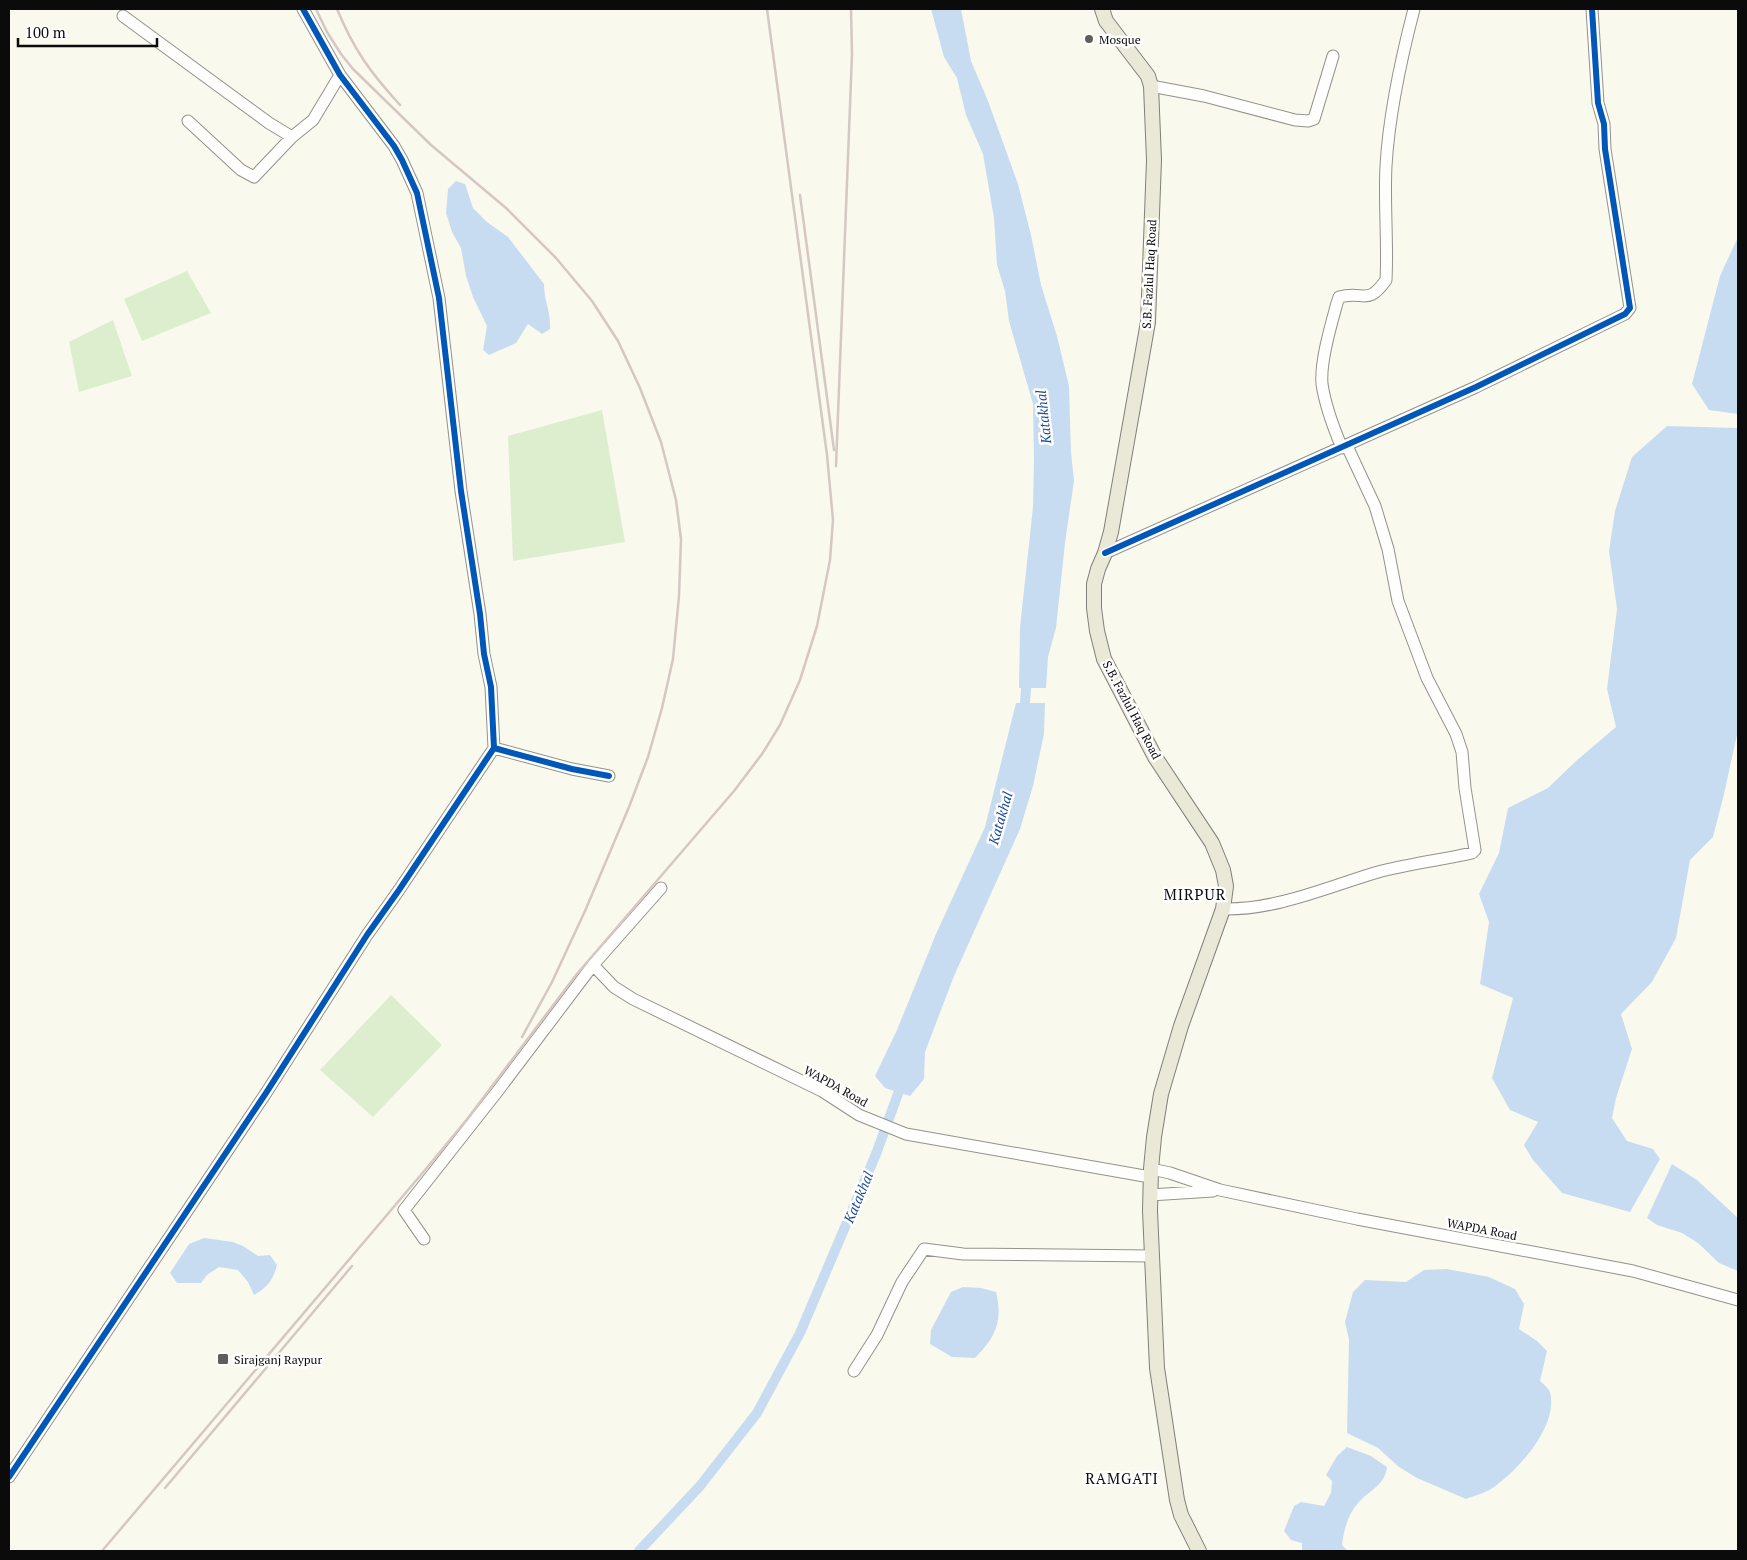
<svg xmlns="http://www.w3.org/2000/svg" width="1747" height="1560" viewBox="0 0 1747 1560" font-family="'PT Serif',serif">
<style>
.green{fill:#ddeecf}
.water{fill:#c8dcf1}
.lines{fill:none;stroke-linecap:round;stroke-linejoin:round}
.canal{stroke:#c8dcf1;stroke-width:10}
.minor-casing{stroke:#93928d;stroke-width:13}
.major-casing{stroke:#807f7a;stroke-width:16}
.minor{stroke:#fefefc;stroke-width:11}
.major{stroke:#eae9d8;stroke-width:14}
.rail{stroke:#d5c7c4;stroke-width:2.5}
.cycleway-casing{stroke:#fff;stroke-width:9}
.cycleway{stroke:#0057b8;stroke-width:6}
.poi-dot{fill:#5f5e5a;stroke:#fff;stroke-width:2}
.labels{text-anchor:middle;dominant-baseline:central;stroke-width:5;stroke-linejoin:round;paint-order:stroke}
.poi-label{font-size:12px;fill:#0b0b0b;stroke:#fff;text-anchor:start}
.street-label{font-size:12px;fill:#0b0b0b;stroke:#fff}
.water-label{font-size:14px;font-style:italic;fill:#1d4b94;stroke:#fff}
.quarter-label{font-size:15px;letter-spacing:1px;fill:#0b0b0b;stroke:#fff}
</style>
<rect width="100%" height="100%" fill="#faf9ee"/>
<path class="green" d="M187,271L211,313L142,341L124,299Z
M113,320L132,376L79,392L69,342Z
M602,410L625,542L513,561L508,436Z
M391,995L442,1045L373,1117L320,1070Z"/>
<path class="water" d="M931,9H961L971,61L988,101L1018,184L1031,235L1041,285L1057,336L1069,386L1071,452L1074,481L1065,543L1056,628L1048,657L1046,688H1019L1020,627L1033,507L1034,459L1033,404L1009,321L1005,291L997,265L994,218L983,154L966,115L957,78L944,57Z
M456,181L465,184L473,208L487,222L508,237L544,284C544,301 551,311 550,329L542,334L528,324L516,343L489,355L483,350L487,326L473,297L466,276L461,248L452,232L446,213L448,189Z
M1738,237V414L1709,410L1692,384L1720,276Z
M1667,426L1738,428V730L1724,794L1713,837L1690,860L1676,938L1652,982L1621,1014L1632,1049L1616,1098L1612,1118L1627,1141L1653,1149L1660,1159L1630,1212L1562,1193L1533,1160L1524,1145L1538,1122L1510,1110L1492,1078L1513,998L1480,984L1489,922L1479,894L1499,853L1508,808L1548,788L1576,761L1616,727L1607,689L1617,609L1609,551L1615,511L1632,457Z
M1016,703H1045L1044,734L1033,786L1020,829L954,976L925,1052L924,1079L910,1096L885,1088L875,1076L897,1030L936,934L985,827Z
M1672,1164L1697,1180L1738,1218V1271L1719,1263L1698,1243L1682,1233L1657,1225L1647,1218Z
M204,1238L233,1242L243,1246L258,1256L270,1255L277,1265C273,1280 268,1287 254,1295L248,1282L238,1270L219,1267L207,1275L201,1283H177L170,1273L189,1244Z
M1447,1269L1489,1277L1515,1289L1524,1304L1519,1329L1537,1341L1547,1351L1540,1381C1544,1384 1548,1388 1550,1392C1559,1426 1517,1472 1491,1489C1484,1493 1474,1496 1466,1499L1417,1478L1399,1467L1378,1448L1347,1433L1349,1340L1345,1322L1353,1292L1365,1280L1406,1282L1424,1270Z
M963,1287L981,1288L996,1292C1003,1321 996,1337 975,1358L952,1357L930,1344L931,1330L951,1292Z
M1347,1447L1371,1456L1387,1467C1385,1485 1370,1490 1359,1502C1348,1514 1344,1529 1342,1545L1348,1551H1302V1543L1291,1540L1284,1531L1294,1506L1301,1502L1324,1506L1331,1493L1332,1481L1326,1475L1337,1456Z"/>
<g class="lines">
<path class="canal" d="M1024,716L1027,676
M639,1551L700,1486L757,1413L800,1333L876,1154L903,1080"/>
<defs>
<path id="minor" d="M303,9L340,75L394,146L402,160L417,193L439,298L461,491L480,614L484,654L491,687L494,748
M123,16L269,123L292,137L313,120L340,75
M1151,86L1204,96L1295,120L1308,121L1314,119L1333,56
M188,121L241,170L254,177L292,137
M1342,448C1334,429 1325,405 1322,384C1320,362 1331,325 1337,303L1339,297C1364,290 1367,307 1386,280C1388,242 1384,204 1386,166C1389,113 1401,59 1414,9
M1105,553L1476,387L1625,314L1630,308L1605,149L1604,124L1598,103L1592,9
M1223,909C1277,910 1327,887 1378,872C1409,864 1441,860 1472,853L1475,850L1465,788L1462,752L1456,734L1427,678L1398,601L1388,549L1375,506L1347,446
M593,965L614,987L633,999L822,1091L859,1115L906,1134L1150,1177
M1151,1169L1170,1173L1220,1190L1357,1219L1633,1271L1738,1300
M1150,1195L1213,1191
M424,1239L404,1210L497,1092L593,965L661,888
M854,1371L877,1335L902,1282L924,1249L963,1254L1152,1256
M9,1477L266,1093L367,935L399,890L494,748L572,769L609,776"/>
<path id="major" d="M1102,9L1106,21L1148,76L1151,86L1154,160L1148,322L1111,532L1105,553L1098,569L1094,584V608L1097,631L1104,659L1155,757L1212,843L1223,870L1226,886L1223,909L1181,1026L1161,1094L1154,1137L1151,1169L1150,1211L1157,1368L1177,1500L1181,1515L1199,1551"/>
</defs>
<use href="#minor" class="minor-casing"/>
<use href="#major" class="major-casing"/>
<use href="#minor" class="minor"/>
<use href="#major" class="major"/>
<path class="rail" d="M316,9L327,32L341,54L353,69L431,145L506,208L556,258L592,301L618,341L640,388L661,442L676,500L681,539L679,596L673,659L662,708L648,757L629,807L585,911L552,982L522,1037
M337,9C354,50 370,72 400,105
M800,195L834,450
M836,466L852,54L851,9
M165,1488L352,1266
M102,1551L425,1170L468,1118L576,975L734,791L762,754L780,725L800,680L817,626L830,560L833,520L827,455L767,9"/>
<defs>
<path id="cycleway" d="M303,9L340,75L394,146L402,160L417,193L439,298L461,491L480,614L484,654L491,687L494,748
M1105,553L1476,387L1625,314L1630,308L1605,149L1604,124L1598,103L1592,9
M9,1477L266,1093L367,935L399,890L494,748L572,769L609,776"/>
</defs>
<use href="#cycleway" class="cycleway-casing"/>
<use href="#cycleway" class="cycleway"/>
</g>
<g class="poi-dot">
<circle cx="1089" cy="39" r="5"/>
<rect x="217" y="1353" width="12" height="12" rx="2.5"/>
</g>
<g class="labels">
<g class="poi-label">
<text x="1099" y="39">Mosque</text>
<text x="234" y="1359">Sirajganj Raypur</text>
</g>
<g class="street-label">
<text transform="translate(1149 274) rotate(-87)">S.B. Fazlul Haq Road</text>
<text transform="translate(1132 710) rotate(62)">S.B. Fazlul Haq Road</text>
<text transform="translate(836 1086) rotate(29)">WAPDA Road</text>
<text transform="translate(1482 1229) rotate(11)">WAPDA Road</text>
</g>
<g class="water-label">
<text transform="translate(1043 417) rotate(-96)">Katakhal</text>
<text transform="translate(1000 818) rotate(-74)">Katakhal</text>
<text transform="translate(858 1197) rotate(-67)">Katakhal</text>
</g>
<g class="quarter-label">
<text x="1195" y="894">MIRPUR</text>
<text x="1122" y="1478">RAMGATI</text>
</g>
</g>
<rect width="1747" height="1560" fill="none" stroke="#0b0b0b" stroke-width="20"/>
<path d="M18 38v8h139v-8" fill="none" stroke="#0b0b0b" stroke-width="2.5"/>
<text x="25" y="38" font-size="15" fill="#0b0b0b" stroke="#ffffff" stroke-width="4" paint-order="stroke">100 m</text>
</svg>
